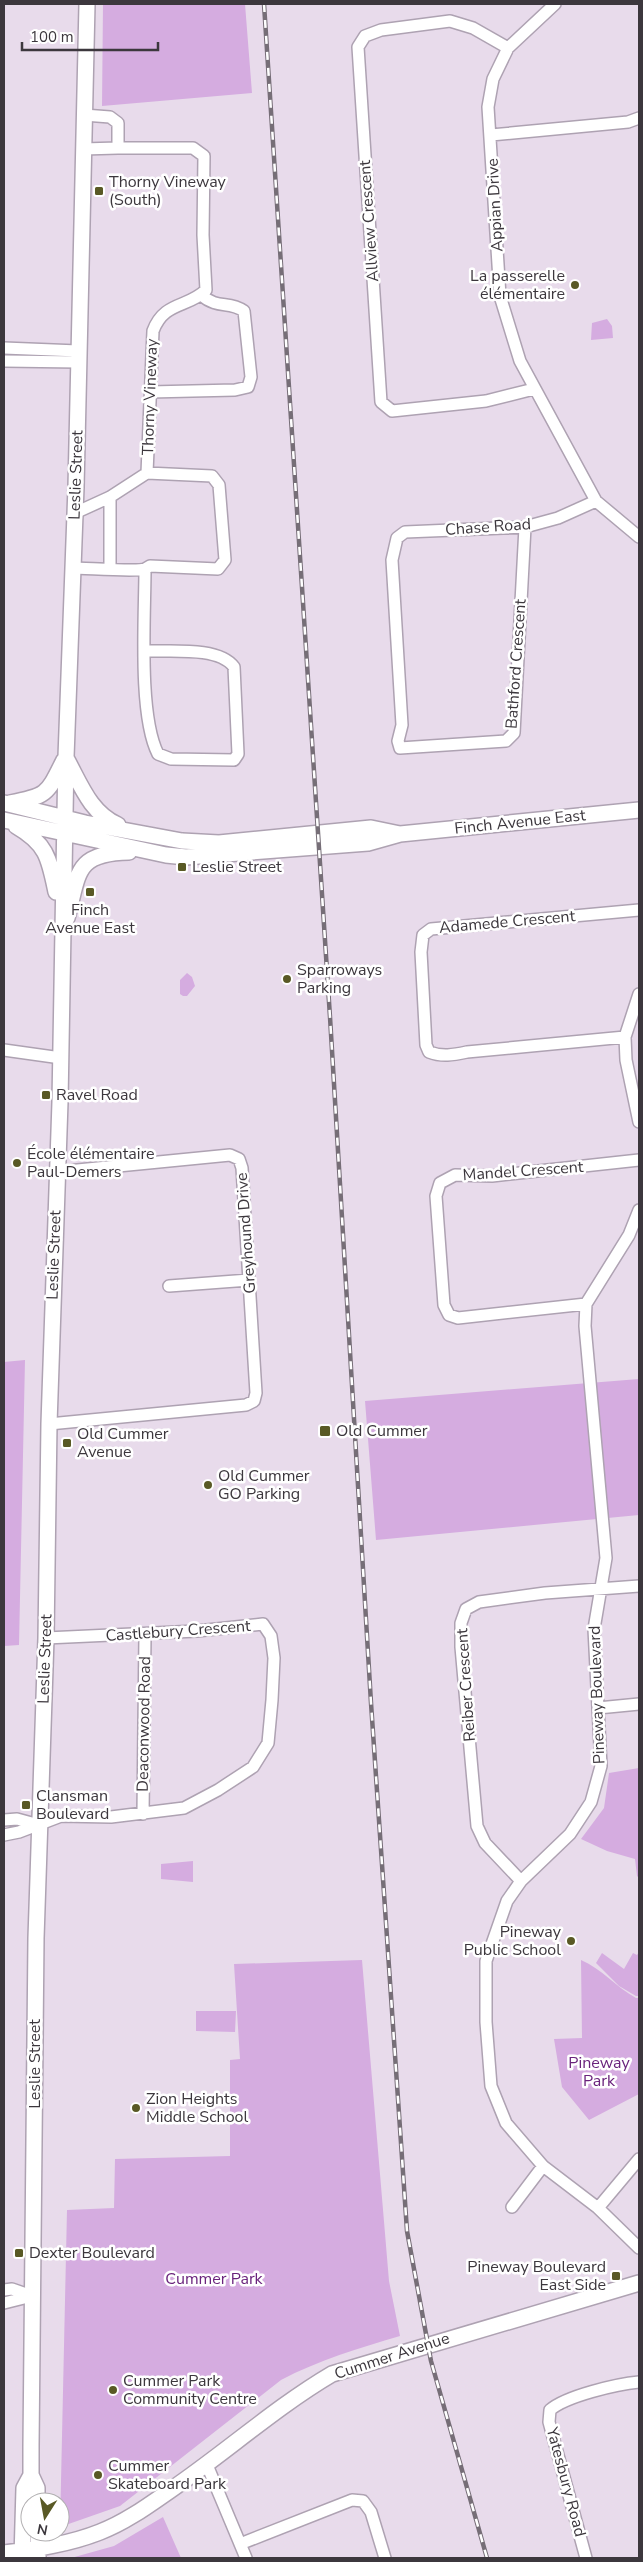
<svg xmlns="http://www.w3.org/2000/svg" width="643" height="2562" viewBox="0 0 643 2562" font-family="'Nunito Sans',sans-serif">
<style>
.green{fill:#d5ace0}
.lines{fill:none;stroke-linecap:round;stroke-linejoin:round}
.street-casing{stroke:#aea2b2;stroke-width:14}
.secondary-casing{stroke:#aea2b2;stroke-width:18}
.street{stroke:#fff;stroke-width:11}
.secondary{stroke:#fff;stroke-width:15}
.rail-casing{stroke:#766e77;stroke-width:4.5}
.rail{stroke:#fff;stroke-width:2.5;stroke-dasharray:8;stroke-linecap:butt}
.poi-dot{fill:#595925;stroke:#fff;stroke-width:2}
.labels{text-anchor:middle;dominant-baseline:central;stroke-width:5;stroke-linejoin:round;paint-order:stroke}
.poi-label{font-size:16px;fill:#3c373d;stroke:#fff;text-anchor:start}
.street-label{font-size:16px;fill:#3c373d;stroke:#fff}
.park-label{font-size:16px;fill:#6a237c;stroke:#fff}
</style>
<rect width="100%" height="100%" fill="#e8dbeb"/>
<path class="green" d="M103,4H245L252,93L102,106Z
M607,319L612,326L613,338L591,340L592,323Z
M187,973L192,977L195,986L187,996H183L180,994V980Z
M25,1360L19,1645L4,1646V1362Z
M639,1379V1515L376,1540L365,1401Z
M639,1768V1878L637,1876L635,1859L607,1851L581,1839L604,1808L609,1773Z
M193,1861V1882L161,1879V1864Z
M639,1952V1996H636L619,1986L596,1963L602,1953L624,1969L633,1953L637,1955Z
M362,1960L389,2281L400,2336C359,2348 319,2360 281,2380L120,2506L60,2527L67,2210L114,2208L115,2159L230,2156V2060L240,2059L234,1964Z
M581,1960C602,1969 616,1987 636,1998H639V2094L589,2120L562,2087L554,2039L582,2038Z
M196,2011H236L235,2032L196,2031Z
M163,2517L181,2558H71L114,2546Z"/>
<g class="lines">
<defs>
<path id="street" d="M555,4L508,48L493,79L488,107L500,296L520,361L596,501L639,537
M508,48L473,28L450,21L381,30L365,36L358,47L381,402L392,411L486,401L534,389
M491,135L628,122L639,118
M83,149L118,148
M4,348L78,351
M4,361L78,362
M150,392L235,390L248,387L251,377L244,311C228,300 219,310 201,295
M75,513L110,497L147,473L153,331C164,301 188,308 206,290L203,235L204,156L193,148H118V123L110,117L84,115
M525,527L514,733L506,741L400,748L398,741L402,725L392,560L397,538L405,532L525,527L558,518L596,501
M72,568C86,568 137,572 145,569C145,615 138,715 158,754L171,759L234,760L238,754L234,667C219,646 169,652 144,651
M110,568V497
M145,569L150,566L218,569L225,560L219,485L212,476L147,473
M639,994L625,1037L626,1060L639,1122
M625,1037L467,1052C453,1055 442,1057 429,1052L426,1045L421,952L423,935L431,929L639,910
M4,1050L61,1058
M639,1210L629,1235L586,1304L585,1326L606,1558L594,1629L601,1766L591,1802L570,1834L521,1881L507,1901L486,1961V2022L491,2086L506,2123L543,2166L598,2208L639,2248
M169,1286L249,1280
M586,1304L458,1318L449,1315L444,1305L436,1196L440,1183L455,1175L492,1176L639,1160
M49,1424L246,1405L254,1401L256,1393L242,1168L239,1159L230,1155L57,1172
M598,1708L639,1704
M143,1814L145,1635
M4,1820L17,1819L39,1825
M4,1835L19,1832L61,1816L111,1817L184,1808L218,1790L253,1767L268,1743L272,1700L274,1658L271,1636L263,1624L197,1631L46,1638
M521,1881L485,1843L477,1826L461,1647V1623L466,1609L479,1602L545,1593L639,1586
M512,2207L543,2166
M598,2208L639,2159
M4,2290L12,2289L32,2296
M4,2303L32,2296
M207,2465L246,2558
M240,2544L352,2500L363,2501L371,2512L385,2558
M586,2558L549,2422L550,2410C566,2396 617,2384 639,2382"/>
<path id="secondary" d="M66,758C80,783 90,813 118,825
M4,803L85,823L182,841L219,843L371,828L400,834
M10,803C48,796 47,794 64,760
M4,820L166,855L186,857L368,843L400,834L639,810
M16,826C47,844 49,858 56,892
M67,918C79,874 74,853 129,852
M37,2502V2488L31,2475V2446L36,1938L46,1638L49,1424L60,1102L66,757L76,487L87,4
M38,2532V2558
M4,2553C36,2549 70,2544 100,2532C126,2522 149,2505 172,2489C226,2452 276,2407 332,2374L639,2283
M22,2558L24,2488L31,2475"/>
</defs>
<use href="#street" class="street-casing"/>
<use href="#secondary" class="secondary-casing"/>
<use href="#street" class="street"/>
<use href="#secondary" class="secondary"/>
<defs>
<path id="rail" d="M264,4L330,1017L371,1703L407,2231L431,2361L487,2558"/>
</defs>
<use href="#rail" class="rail-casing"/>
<use href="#rail" class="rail"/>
</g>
<g class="poi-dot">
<rect x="94" y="186" width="10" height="10" rx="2.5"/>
<circle cx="575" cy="285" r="5"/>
<rect x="177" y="862" width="10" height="10" rx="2.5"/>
<rect x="85" y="887" width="10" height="10" rx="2.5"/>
<circle cx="287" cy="979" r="5"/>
<rect x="41" y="1090" width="10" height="10" rx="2.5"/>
<circle cx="17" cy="1163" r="5"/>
<rect x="319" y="1425" width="12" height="12" rx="2.5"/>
<rect x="62" y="1438" width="10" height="10" rx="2.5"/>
<circle cx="208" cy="1485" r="5"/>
<rect x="21" y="1800" width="10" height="10" rx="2.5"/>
<circle cx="571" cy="1941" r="5"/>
<circle cx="136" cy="2108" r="5"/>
<rect x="14" y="2248" width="10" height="10" rx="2.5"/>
<rect x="611" y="2271" width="10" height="10" rx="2.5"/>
<circle cx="113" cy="2390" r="5"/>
<circle cx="98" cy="2475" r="5"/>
</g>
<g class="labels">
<g class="poi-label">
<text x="109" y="182">Thorny Vineway<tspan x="109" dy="18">(South)</tspan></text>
<text x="565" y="276" text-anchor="end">La passerelle<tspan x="565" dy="18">élémentaire</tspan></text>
<text x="192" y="867">Leslie Street</text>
<text x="90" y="910" text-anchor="middle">Finch<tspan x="90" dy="18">Avenue East</tspan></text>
<text x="297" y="970">Sparroways<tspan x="297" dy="18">Parking</tspan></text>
<text x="56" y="1095">Ravel Road</text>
<text x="27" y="1154">École élémentaire<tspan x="27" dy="18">Paul-Demers</tspan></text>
<text x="336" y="1431">Old Cummer</text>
<text x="77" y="1434">Old Cummer<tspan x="77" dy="18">Avenue</tspan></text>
<text x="218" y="1476">Old Cummer<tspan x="218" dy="18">GO Parking</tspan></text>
<text x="36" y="1796">Clansman<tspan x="36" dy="18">Boulevard</tspan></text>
<text x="561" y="1932" text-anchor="end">Pineway<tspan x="561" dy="18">Public School</tspan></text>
<text x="146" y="2099">Zion Heights<tspan x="146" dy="18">Middle School</tspan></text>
<text x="29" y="2253">Dexter Boulevard</text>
<text x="606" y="2267" text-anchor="end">Pineway Boulevard<tspan x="606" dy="18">East Side</tspan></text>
<text x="123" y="2381">Cummer Park<tspan x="123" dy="18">Community Centre</tspan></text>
<text x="108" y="2466">Cummer<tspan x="108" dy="18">Skateboard Park</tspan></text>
</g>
<g class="street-label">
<text transform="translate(495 205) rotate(-93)">Appian Drive</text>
<text transform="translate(369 221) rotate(-94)">Allview Crescent</text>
<text transform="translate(150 397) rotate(-88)">Thorny Vineway</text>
<text transform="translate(76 475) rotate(-88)">Leslie Street</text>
<text transform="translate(488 527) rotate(-4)">Chase Road</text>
<text transform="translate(516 664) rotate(-86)">Bathford Crescent</text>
<text transform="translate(520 822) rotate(-6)">Finch Avenue East</text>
<text transform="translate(507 922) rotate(-5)">Adamede Crescent</text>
<text transform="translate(523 1171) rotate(-4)">Mandel Crescent</text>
<text transform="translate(246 1233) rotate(-94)">Greyhound Drive</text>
<text transform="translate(54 1255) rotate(-88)">Leslie Street</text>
<text transform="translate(178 1631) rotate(-4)">Castlebury Crescent</text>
<text transform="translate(45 1659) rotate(-88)">Leslie Street</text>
<text transform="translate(466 1685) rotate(-94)">Reiber Crescent</text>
<text transform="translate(597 1695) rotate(-92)">Pineway Boulevard</text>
<text transform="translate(144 1724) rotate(-89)">Deaconwood Road</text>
<text transform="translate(35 2064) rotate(-90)">Leslie Street</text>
<text transform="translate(392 2356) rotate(-18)">Cummer Avenue</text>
<text transform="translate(566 2482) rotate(75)">Yatesbury Road</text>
</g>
<g class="park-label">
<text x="599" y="2063">Pineway<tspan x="599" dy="18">Park</tspan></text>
<text x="214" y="2279">Cummer Park</text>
</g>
</g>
<rect width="643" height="2562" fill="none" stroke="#3c373d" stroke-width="10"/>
<g transform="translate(45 2517) rotate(191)"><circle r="24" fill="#ffffff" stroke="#b1afb1"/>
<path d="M0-4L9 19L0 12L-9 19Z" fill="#595925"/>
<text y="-8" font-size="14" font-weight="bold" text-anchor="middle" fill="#3c373d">N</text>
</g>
<path d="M22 42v8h136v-8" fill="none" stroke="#3c373d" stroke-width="2.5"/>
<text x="30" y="42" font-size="15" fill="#3c373d" stroke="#ffffff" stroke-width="4" paint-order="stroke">100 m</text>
</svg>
